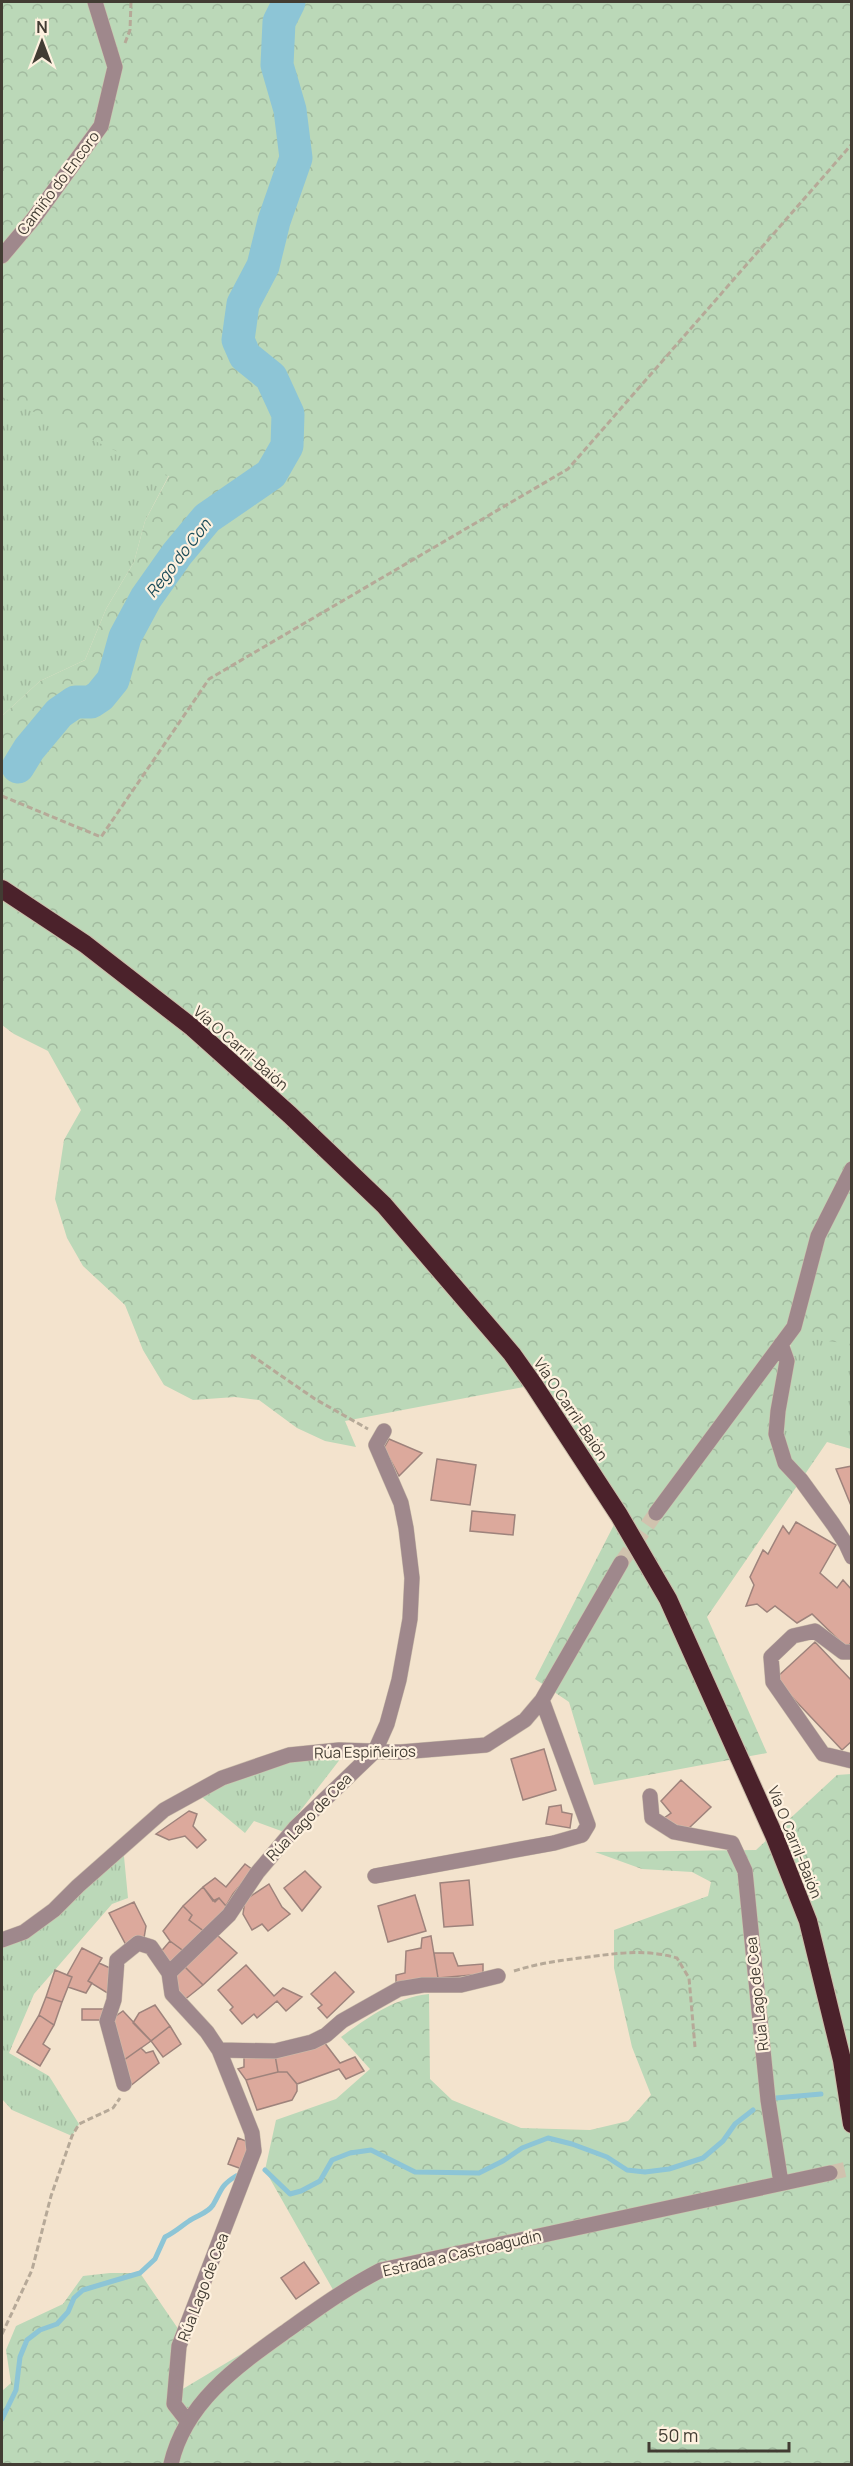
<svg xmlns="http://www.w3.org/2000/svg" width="853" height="2466" viewBox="0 0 853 2466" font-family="Manrope,sans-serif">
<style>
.grass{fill:url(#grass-tufts)}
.forest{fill:url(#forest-crowns)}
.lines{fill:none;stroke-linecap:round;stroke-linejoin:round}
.stream{stroke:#8dc5d6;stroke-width:5}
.river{stroke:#8dc5d6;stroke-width:33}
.building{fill:#dca99c;stroke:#9e837c;stroke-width:1.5}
.minor-tunnel{stroke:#d0c2ae;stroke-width:15;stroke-dasharray:15 8;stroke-linecap:butt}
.minor-casing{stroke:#ccbeab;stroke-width:16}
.highway-casing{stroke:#ccbeab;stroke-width:20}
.path{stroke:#b6a998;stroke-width:3;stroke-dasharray:6 3;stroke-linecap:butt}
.minor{stroke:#9f888c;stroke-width:15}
.highway{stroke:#4b222b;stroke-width:18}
.labels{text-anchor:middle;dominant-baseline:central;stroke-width:4.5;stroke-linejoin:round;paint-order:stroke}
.street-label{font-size:15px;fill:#423c33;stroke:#fef1df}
.water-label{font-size:16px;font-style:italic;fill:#1c4c59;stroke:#fef1df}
</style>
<defs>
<pattern id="grass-tufts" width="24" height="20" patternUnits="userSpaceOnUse" patternTransform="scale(1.5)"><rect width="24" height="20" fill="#bbd8b8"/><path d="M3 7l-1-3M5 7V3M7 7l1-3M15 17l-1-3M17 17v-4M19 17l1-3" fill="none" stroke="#a2ba9f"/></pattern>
<pattern id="forest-crowns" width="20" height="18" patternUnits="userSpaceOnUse" patternTransform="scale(1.5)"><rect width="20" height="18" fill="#bbd8b8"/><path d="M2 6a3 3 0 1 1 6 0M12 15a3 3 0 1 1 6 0" fill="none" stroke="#a2ba9f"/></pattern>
</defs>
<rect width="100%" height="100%" fill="#f3e3cd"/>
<path class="grass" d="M2,393L177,460L145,521L134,562L106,609L85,660L40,681L2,716Z
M794,1327L851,1336V1449L827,1442L801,1480L785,1463L778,1411Z
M356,1751L341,1758L284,1832L254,1821L245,1833L203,1798H186L289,1755Z
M123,1846L128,1898L112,1904L34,1994L9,2053L49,2076L79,2124L72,2136L12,2110L2,2099V1940L24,1932Z"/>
<path class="forest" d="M2,2H851V1344L780,1335L787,1361L776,1434L801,1480L707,1617L767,1753L594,1785L569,1702L535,1679L619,1515L534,1385L345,1421L356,1447L325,1441L297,1428L259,1400L235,1397L193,1400L164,1385L143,1350L125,1305L83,1266L67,1238L55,1199L64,1140L81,1110L48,1051L14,1034L2,1025V716L40,681L85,660L106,609L134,562L145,521L169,476L2,397Z
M851,1774V2464H2V2391L11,2383L6,2350L16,2326L63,2304L83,2276L110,2273H140L183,2336L176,2393L357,2285L336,2295L265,2170L276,2120L336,2099L370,2069L341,2037C367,2018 396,1997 429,1994L430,2079L452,2100L521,2128L590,2130L628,2121L651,2095L632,2047L614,1968V1930L708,1896L711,1882L692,1872L642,1869L595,1852L756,1850L837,1775Z"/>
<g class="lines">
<path class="stream" d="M776,2098L821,2094
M265,2170L290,2194L301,2191L320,2181L332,2160L350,2153L371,2150L415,2172L479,2173L503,2161L522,2148L548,2138L572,2144L607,2157L627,2170L645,2172L669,2169L703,2158L723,2141L735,2124L753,2110
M2,2419L16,2390L20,2357L27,2340L40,2330L57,2324L68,2312L74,2298L83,2290L140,2273L155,2259L165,2237C175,2232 180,2227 189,2221C197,2215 207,2214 213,2205C222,2190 220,2186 236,2176"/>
<path class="river" d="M18,767L29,749L59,713L75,702H91L100,696L113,680L125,637L146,598L177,554L207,518L271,474L287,446L288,414L271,377L245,356L238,340L243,304L263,266L274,221L296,158L290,110L277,65L279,22L289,2"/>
</g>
<path class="building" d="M389,1439L422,1453L399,1476L384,1448Z
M437,1459L476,1465L470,1505L431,1500Z
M852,1466V1508L836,1469Z
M472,1511L515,1515L513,1535L470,1531Z
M796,1522L836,1545L820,1573L837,1588L843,1580L852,1590V1641L847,1648L812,1614L797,1623L775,1606L767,1612L757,1604L746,1606L754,1585L750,1577L763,1550L768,1554L783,1526L789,1534Z
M815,1642L852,1681V1741L842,1750L775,1679Z
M544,1749L556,1790L523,1800L511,1759Z
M681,1780L711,1807L689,1828L673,1826L664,1818L671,1813L661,1801Z
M561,1805L562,1812L572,1814L570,1828L546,1824L549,1807Z
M189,1811L197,1814L193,1826L206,1840L197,1848L185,1836L169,1840L156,1834Z
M245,1864L253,1870L233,1894L226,1906L219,1898L213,1901L203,1887L215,1878L226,1887Z
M305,1871L321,1887L302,1911L284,1888Z
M469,1880L473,1925L444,1927L440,1883Z
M269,1884L282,1907L290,1914L268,1931L262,1924L252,1930L243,1914L245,1900Z
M203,1887L215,1902L219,1898L226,1906L224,1914L205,1932L189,1920L192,1915L183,1906Z
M415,1895L426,1931L388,1942L378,1906Z
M134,1902L146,1926L144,1938L126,1945L109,1913Z
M183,1906L192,1915L189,1920L205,1932L185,1952L170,1941L163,1931Z
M217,1935L237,1953L203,1985L183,1965Z
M431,1936L438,1978L396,1982V1975L405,1973L406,1951L421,1948L422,1938Z
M170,1941L185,1952L170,1967L158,1955Z
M82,1948L102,1958L88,1981L92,1983L86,1993L68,1987L72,1977L67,1975Z
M434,1953H453L458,1966L483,1964V1974L438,1978Z
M99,1963L110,1968L109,1994L88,1981Z
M183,1965L203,1985L183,2001L176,1990V1973Z
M246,1965L274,1996L283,1988L302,1997L286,2011L277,2001L257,2018L254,2014L242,2024L230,2010L233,2007L218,1990Z
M55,1970L72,1977L62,2002L46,1997Z
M335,1972L354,1992L327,2018L318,2008L322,2005L311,1994Z
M46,1997L62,2002L54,2025L39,2015Z
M155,2005L170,2026L151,2041L133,2023L139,2013Z
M82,2009H104L102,2020H82Z
M123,2011L151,2041L124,2060L113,2018Z
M39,2015L54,2025L43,2044L50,2049L40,2066L17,2052Z
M170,2026L181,2044L163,2057L151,2041Z
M324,2042L340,2063L355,2057L364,2071L346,2079L339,2069L297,2084L287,2072H278L275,2055Z
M141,2048L146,2053L153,2051L159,2063L129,2087L124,2060Z
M244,2055H275L278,2072L246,2080L238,2069L244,2067Z
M278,2072H287L297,2084V2091L292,2100L257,2110L246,2080Z
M238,2138L246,2141L248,2156L242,2169L228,2164Z
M304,2262L319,2283L296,2299L281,2278Z"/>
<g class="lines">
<path class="minor-tunnel" d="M621,1563L656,1513
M830,2173L852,2168"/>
<defs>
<path id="minor" d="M2,256L34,218L101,126L115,67L95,2
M781,1344L787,1361L778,1411L776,1434L785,1463L801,1480L833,1524L846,1544L852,1557
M656,1513L794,1327L818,1236L852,1169
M852,1652H843L815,1631L793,1636L771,1657L773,1682L823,1754L852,1761
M650,1796L652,1818L674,1832L732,1843L745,1871L768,2100L781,2183
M375,1876L554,1843L582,1835L588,1825L542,1700
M2,1940L24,1932L54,1910L78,1886L164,1810L222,1778L289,1755L339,1750L401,1752L486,1745L525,1720L542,1700L621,1563
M169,1973L229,1915L257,1873L295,1828L375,1751L387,1724L399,1680L410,1619L412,1578L406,1528L401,1503L376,1445L384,1431
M219,2050L275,2051L312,2042L326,2035L342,2021L399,1989L423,1985H461L498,1976
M124,2084L107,2021L114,2000L117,1960L138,1943L151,1947L169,1973L172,1994L207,2032L219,2050L252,2133L254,2151L179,2346L174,2404L188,2422
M171,2464C185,2403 236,2367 285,2332C316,2310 346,2288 381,2270L830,2173"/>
<path id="highway" d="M2,889L85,944L193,1028L290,1115L384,1205L512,1354L534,1385L619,1515L668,1599L774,1835L808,1921L842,2060L852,2124"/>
</defs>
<use href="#minor" class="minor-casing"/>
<use href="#highway" class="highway-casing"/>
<path class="path" d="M125,43L130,30L131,2
M2,796L101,837L209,679L568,469L852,144
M251,1355L315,1399L368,1429
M514,1971C539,1963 563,1960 588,1957C619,1953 646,1949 677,1958L689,1978L695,2047
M2,2334L32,2270L51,2196L72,2136L79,2124L113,2108L120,2098"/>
<use href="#minor" class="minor"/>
<use href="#highway" class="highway"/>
</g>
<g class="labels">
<g class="street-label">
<text transform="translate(58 183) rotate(-53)">Camiño do Encoro</text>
<text transform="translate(241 1048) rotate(41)">Vía O Carril-Baión</text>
<text transform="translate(571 1409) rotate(56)">Vía O Carril-Baión</text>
<text transform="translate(365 1752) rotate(-1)">Rúa Espiñeiros</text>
<text transform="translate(309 1817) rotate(-46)">Rúa Lago de Cea</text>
<text transform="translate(795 1842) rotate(68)">Vía O Carril-Baión</text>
<text transform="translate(757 1994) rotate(-96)">Rúa Lago de Cea</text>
<text transform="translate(462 2253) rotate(-13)">Estrada a Castroagudín</text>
<text transform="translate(203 2287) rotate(-69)">Rúa Lago de Cea</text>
</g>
<g class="water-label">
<text transform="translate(178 558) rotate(-52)">Rego do Con</text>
</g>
</g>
<rect width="853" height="2466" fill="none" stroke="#423c33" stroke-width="6"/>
<g transform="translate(42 42)" stroke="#fef1df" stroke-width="4.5" paint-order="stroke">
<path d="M0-4.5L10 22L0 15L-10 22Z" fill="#423c33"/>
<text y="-9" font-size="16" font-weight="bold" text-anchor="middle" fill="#423c33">N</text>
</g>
<path d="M649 2442v9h140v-9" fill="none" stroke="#423c33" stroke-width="3"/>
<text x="658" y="2442" font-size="18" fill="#423c33" stroke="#fef1df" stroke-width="4.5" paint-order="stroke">50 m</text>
</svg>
